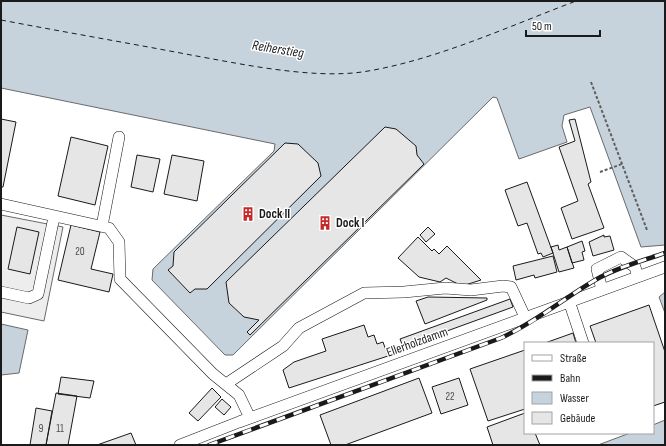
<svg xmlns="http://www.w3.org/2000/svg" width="666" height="446" viewBox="0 0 666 446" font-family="'Sofia Sans Condensed',sans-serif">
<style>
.parking{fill:#ededed;stroke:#6a6a6a}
.water{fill:#c6d2dc;stroke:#6a6a6a}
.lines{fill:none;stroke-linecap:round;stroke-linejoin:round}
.ferry{stroke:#1a1a1a;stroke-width:1;stroke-dasharray:5 4;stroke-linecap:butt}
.building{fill:#e6e6e6;stroke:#1a1a1a}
.minor-casing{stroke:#1a1a1a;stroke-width:12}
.path{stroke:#5f5f5f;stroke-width:2;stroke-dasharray:3 2;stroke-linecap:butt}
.minor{stroke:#fff;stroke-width:11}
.rail-casing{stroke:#1a1a1a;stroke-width:4.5}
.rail{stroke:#fff;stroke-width:3;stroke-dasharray:9;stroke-linecap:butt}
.labels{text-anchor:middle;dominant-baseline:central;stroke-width:3;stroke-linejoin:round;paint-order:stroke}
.number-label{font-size:11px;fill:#4d4d4d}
.poi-label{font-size:13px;font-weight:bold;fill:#1a1a1a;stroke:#fff;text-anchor:start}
.street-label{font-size:13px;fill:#1a1a1a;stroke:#fff}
.water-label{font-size:14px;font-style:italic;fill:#1a1a1a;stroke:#fff}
</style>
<rect width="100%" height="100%" fill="#fff"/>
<path class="parking" d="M1,215L63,227L44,321L1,312Z"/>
<path class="water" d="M1,1H665V245L641,247L590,107L564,115L562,126L567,142L519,159L497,98L493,97L233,355H225L152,280L153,269L274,151L275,144L1,88Z
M665,292V313L659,297Z
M1,324L28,330L19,373L1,375Z
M665,420V445H598L630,433H653V425Z"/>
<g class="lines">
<path class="ferry" d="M1,20C64,32 128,43 191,55C241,64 311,79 362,72C434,61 507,27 576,1"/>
</g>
<path class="building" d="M1,119L16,122L3,187H1Z
M575,119L591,182L588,184L604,228L572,239L561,208L578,201L559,147L575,141L569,120Z
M385,127L396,129L416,146L417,155L424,164L250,335L247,332L259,320L244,317L229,303L226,282Z
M71,137L108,146L95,205L58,196Z
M285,143L298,144L318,163L321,176L207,289H195L190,293L168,270L173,266L174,252Z
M137,155L160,159L153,192L131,187Z
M172,155L204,161L197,201L164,194Z
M527,182L553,253L543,257L541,253L538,254L527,223L518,226L505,190Z
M71,225L100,232L91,269L113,274L109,292L58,280Z
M17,227L39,232L30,274L8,269Z
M428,227L435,234L426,242L420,235Z
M604,235V237L610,236L614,250L593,256L589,242Z
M418,237L432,251L434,249L439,254L447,246L481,280L462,286L446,278L440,282L419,277L398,258Z
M582,241L585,251L582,252L584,260L572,263L567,247Z
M558,245L559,250L567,247L574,268L559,272L551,247Z
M553,256L557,272L535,278L534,275L516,280L513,266Z
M428,297L487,298V300L425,324L416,301Z
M510,299L513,307L403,347L400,339Z
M649,305L665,352V402L653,406V343H596L590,326Z
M364,325L368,337L374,335L377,344L383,342L388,356L289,388L283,370L294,362L326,351L322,339Z
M573,333L576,343H545Z
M525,350V409L488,421L470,369Z
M61,377L94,381L90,398L58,394Z
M419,378L432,413L345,445H331L320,415Z
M459,378L468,405L441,414L432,387Z
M212,388L221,397L198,421L189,413Z
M56,393L77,396L68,445H46Z
M222,399L231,407L224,415L215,407Z
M36,408L52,411L46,445H30Z
M525,413V433H535L540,445H493L487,427Z
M131,433L136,445H97Z"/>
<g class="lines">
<defs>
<path id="minor" d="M1,204L109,228L119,242L120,279L213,374L239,395L250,418
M102,226L119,137
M602,290L597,269L621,257L635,267L638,277
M1,292L29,298L38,294L54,217
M569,301L583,343
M226,384L283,346L299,328L364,293L404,292L445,288L471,290L503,286L511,287L525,317
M180,445L239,422L665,267"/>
</defs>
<use href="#minor" class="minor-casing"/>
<path class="path" d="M591,82L647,230
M600,172L622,164"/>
<use href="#minor" class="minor"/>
<defs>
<path id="rail" d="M209,445L501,338C536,322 564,298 597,279C618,267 642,261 665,253"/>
</defs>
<use href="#rail" class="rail-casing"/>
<use href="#rail" class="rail"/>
</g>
<defs>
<symbol id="building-bare" viewBox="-9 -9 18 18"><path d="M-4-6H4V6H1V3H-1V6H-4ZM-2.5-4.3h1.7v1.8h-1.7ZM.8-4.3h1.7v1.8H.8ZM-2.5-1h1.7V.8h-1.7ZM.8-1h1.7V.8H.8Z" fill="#c62828" stroke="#fff" stroke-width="2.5" paint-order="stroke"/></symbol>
</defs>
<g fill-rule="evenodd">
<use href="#building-bare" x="238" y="204" width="20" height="20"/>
<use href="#building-bare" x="315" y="213" width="20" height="20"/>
</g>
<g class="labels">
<g class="number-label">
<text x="80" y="251">20</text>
<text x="450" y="396">22</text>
<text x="41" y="428">9</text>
<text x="60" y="428">11</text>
</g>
<g class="poi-label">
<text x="259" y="214">Dock II</text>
<text x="336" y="223">Dock I</text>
</g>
<g class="street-label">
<text transform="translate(417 342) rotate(-20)">Ellerholzdamm</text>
</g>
<g class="water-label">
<text transform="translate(278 49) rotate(9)">Reiherstieg</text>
</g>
</g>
<rect width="666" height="446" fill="none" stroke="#1a1a1a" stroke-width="4"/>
<rect x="524" y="342" width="130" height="92" fill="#ffffff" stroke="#a3a3a3"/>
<rect x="532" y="355" width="20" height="6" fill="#ffffff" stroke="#a3a3a3"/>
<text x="560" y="362" font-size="12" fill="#1a1a1a">Straße</text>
<rect x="532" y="375" width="20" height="6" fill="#1a1a1a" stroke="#a3a3a3"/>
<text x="560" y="382" font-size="12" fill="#1a1a1a">Bahn</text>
<rect x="532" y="392" width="20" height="12" fill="#c6d2dc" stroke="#a3a3a3"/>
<text x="560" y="402" font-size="12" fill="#1a1a1a">Wasser</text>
<rect x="532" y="412" width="20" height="12" fill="#e6e6e6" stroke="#a3a3a3"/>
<text x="560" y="422" font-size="12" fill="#1a1a1a">Gebäude</text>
<path d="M526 30v6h74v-6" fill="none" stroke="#1a1a1a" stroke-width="2"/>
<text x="532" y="30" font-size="12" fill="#1a1a1a" stroke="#ffffff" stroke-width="3" paint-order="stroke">50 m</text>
</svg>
